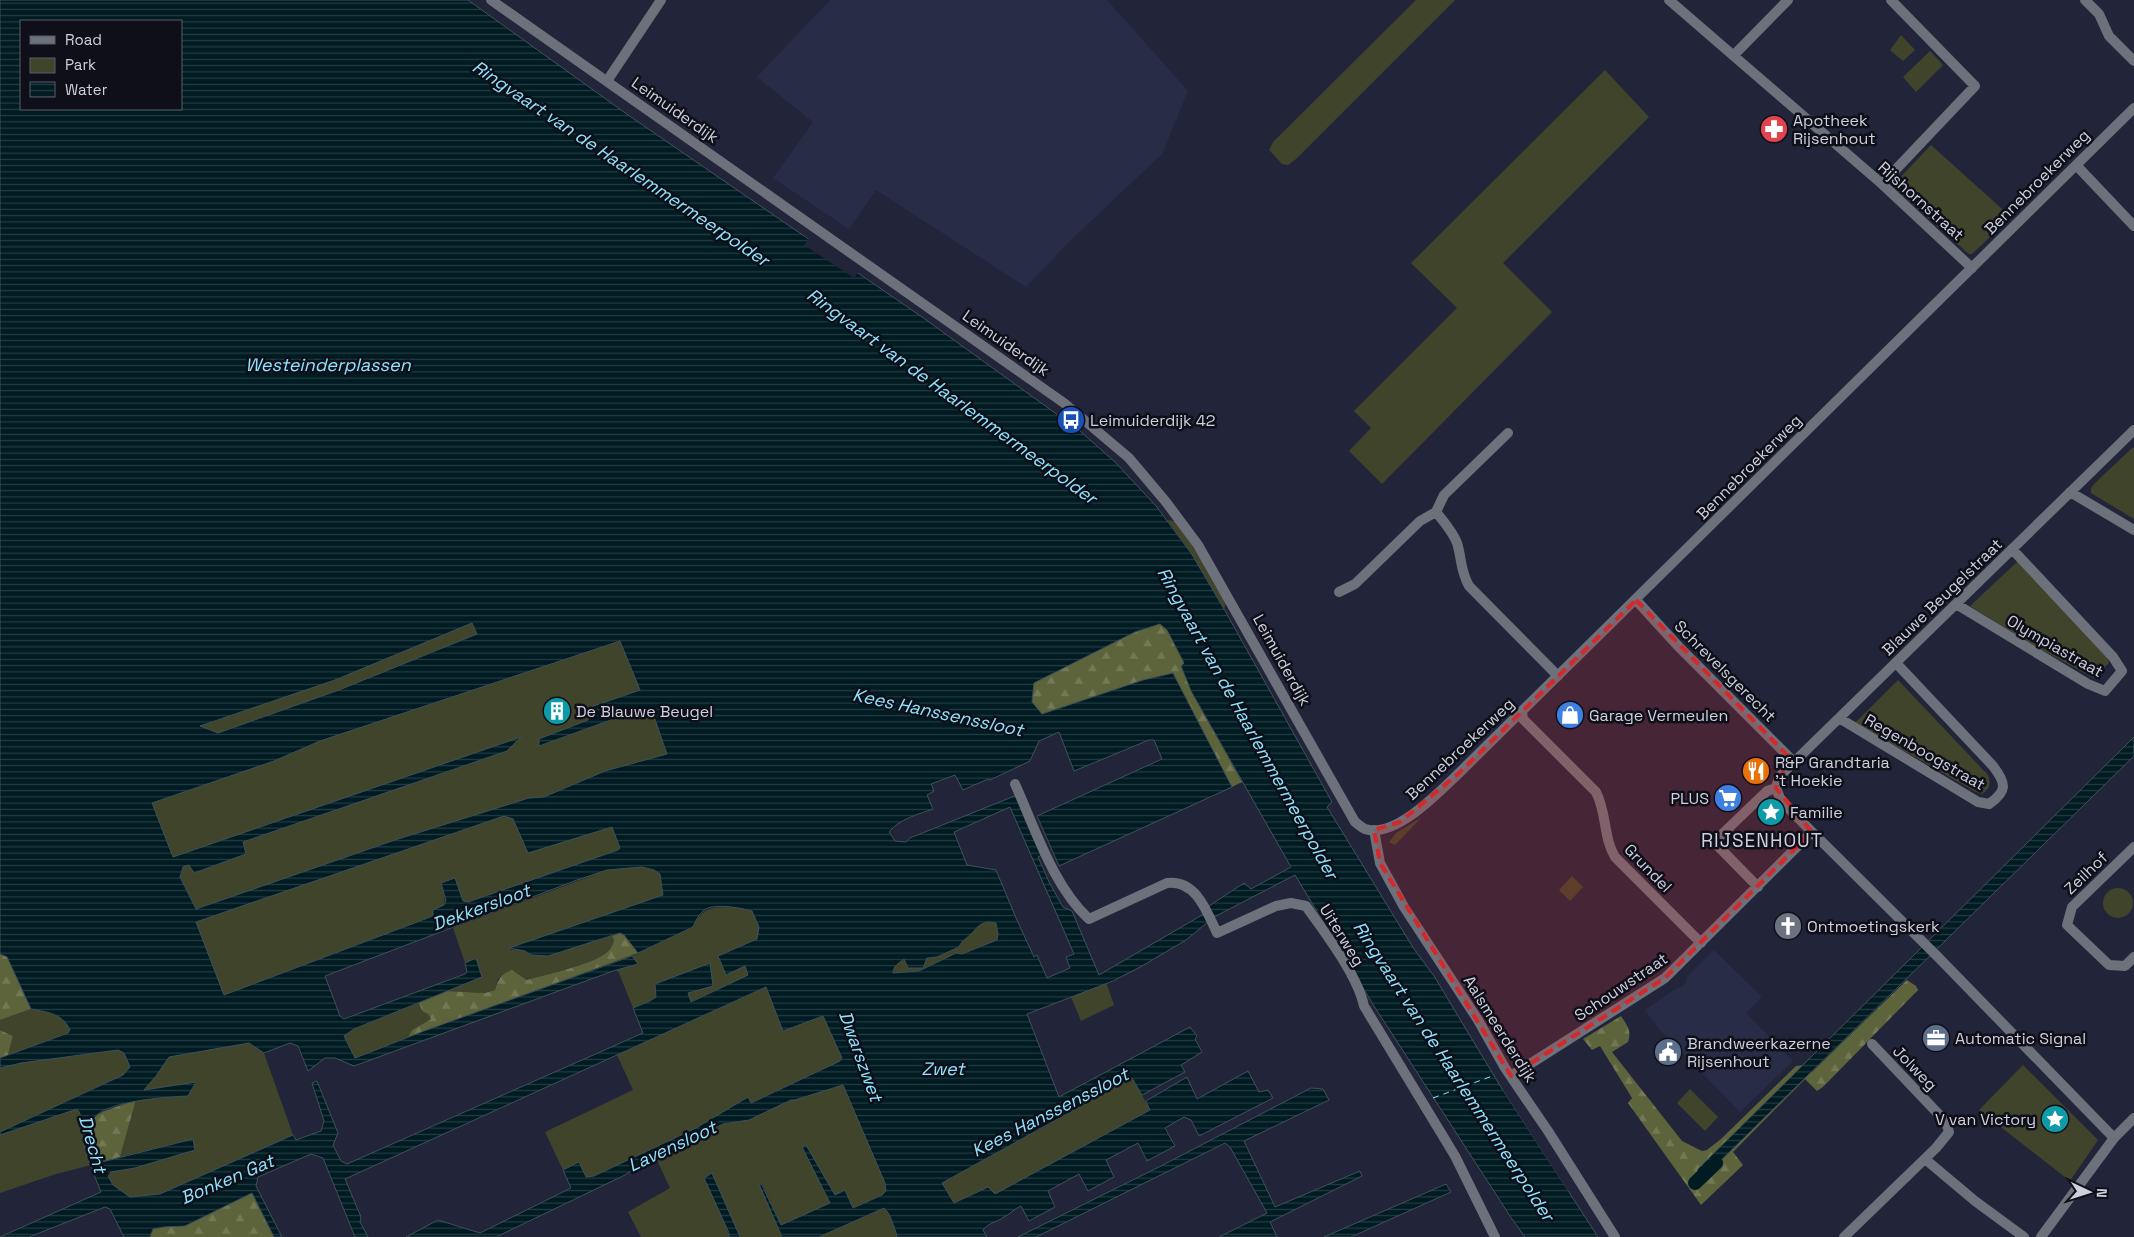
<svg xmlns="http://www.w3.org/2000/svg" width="2134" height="1237" viewBox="0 0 2134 1237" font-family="'Space Grotesk',sans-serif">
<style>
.built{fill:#292c47}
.green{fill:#40442b}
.forest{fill:url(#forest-firs)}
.water{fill:url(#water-rules);stroke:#3e515a;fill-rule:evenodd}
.pier{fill:#22253a}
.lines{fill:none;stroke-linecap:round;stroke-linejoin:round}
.canal{stroke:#001b22;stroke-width:14}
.ferry{stroke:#8ee4fe;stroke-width:1;stroke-dasharray:6 5;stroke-linecap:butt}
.minor{stroke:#6c717b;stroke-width:10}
.tertiary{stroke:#6c717b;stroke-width:10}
.marked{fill:#d62828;fill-opacity:0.2;stroke:#d62828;stroke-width:4;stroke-dasharray:10 6;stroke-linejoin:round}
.labels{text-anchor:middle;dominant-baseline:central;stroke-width:5;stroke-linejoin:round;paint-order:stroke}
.street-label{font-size:16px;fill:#ced0de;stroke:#0e0f18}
.poi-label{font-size:16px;fill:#ced0de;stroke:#0e0f18;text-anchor:start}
.water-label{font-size:18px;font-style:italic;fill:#8ee4fe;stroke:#0e0f18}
.quarter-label{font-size:19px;letter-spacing:1px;fill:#ced0de;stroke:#0e0f18}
</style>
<defs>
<pattern id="forest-firs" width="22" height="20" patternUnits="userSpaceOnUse" patternTransform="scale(1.25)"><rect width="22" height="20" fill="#5d633a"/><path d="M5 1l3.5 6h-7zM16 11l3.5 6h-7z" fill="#737856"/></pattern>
<pattern id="water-rules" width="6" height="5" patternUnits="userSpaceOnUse" patternTransform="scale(1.25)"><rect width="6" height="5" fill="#001b22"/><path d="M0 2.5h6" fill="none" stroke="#243b42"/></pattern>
</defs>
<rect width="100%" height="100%" fill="#22253a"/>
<path class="built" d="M830,0H1107L1188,91L1162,154L1072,239L1026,287L876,190L849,229L773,178L813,122L757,77Z
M1714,950L1762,997L1746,1013L1793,1061L1740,1112L1659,1029L1645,1010L1677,988L1682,987L1687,981V977Z"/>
<path class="green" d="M1416,0H1455L1296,159L1288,165L1282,164L1269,150L1273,142Z
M1901,35L1915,50L1903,61L1890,50Z
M1930,51L1943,65L1916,92L1903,77Z
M1605,70L1649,117L1503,263L1552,312L1382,484L1349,451L1371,428L1354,411L1457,308L1411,263Z
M1931,145L2011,217L1972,254H1969L1894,188L1895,183Z
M2132,448H2134V519L2091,493V488L2095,483Z
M1167,520L1175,521L1198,554L1226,603L1224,609L1191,553Z
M2018,561L2108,657L2109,663L2094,678L2036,647L1970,606Z
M472,623L477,634L339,690L218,733L202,729L199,726L335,680Z
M621,641L640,690L591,707L588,720L539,739L540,746L641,709L652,710L667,754L605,771L543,797L529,798L395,840L196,909L180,877L183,867L189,865L195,873L246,854L242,842L507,751L519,738L173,858L152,803L274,761L320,741Z
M1898,680L1988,775C1991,784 1990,789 1982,794L1976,792L1855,723Z
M504,816L513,819L528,853L613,826L620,848L618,850L468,902L463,901L455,878L441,883C445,903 449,900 433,916L224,995L195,922Z
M1422,817L1395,845L1389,842L1396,833Z
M642,867L654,870L660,873L663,896L509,948L511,950L519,949L529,952L596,941L612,936L614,940C613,945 610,950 606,953C591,965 547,974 527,980L512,970L498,979L495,990L485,993L446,991L481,977L476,958L465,963L453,928L607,870Z
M1572,876L1583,887L1570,901L1559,890Z
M2103 903a15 15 0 1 1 30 0a15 15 0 1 1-30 0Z
M738,907L752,911L759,927L758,939L745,966L749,975L690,1002L688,993L655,985L656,997L650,1001L633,1008L619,973L616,970L637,964L632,956L693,927C704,904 715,908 738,907Z
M988,922L996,923L998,934L997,940L962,954L956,953L918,971L893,973C894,953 924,961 937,957C950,954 960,940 972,933C974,925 980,923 988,922Z
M1106,982L1114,1005L1081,1021L1071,997Z
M766,987L783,1031L823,1016L842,1058L840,1061L751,1103L748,1097L696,1128L594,1176L586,1177L578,1163L563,1170L545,1132L633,1090L617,1055Z
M419,1003L422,1011L428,1014L431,1019L412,1030L408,1037L355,1059L344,1036L354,1029Z
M31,1009C48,1012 63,1014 70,1030L68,1033L8,1055L13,1036L0,1030V1020Z
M249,1043L264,1053L293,1135L160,1194L130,1197L113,1185L108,1176L111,1172L135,1168L192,1139L120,1157L136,1100L187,1096L196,1083L143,1090L156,1076L169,1057Z
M118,1050L124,1053L130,1067L123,1075L0,1132V1068L21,1063Z
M2023,1065L2098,1140L2070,1181L1979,1110Z
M1133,1078L1150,1110L994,1195L988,1187L954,1203L942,1183Z
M838,1085H843L886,1183V1191L882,1195L853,1208L835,1195L802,1147L831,1203L781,1225L762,1183L759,1184L782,1237H740L711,1173L729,1237H641L628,1212L670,1188L655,1156L724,1124L749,1120L791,1100H795Z
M1690,1089L1718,1117L1705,1131L1677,1103Z
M76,1109L80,1112L83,1138L91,1165L56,1174L0,1193V1135Z
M884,1208L887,1209L897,1236L896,1237H819Z"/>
<path class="forest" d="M1160,624L1167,630L1184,663L1191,691L1242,782L1232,787L1173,673L1143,680L1042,714L1032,702L1033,683L1135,632Z
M620,933L624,935L638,953L408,1037L412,1030L431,1019L428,1014L422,1011L419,1003L446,991L485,993L495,990C498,979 501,974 512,970L527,980C547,974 591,965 606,953C610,950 613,945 614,940L612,936Z
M0,954L7,956L31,1009L0,1020Z
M1907,980L1916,986L1918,990L1823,1087L1817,1091L1805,1079L1733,1152L1743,1165L1701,1205L1628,1103L1632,1098L1600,1046L1592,1050L1583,1039L1621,1016C1627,1025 1632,1031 1628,1042L1612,1052L1682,1141L1702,1151L1707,1150L1721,1139L1796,1066L1804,1065L1812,1072Z
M0,1030L13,1036L8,1055L0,1058Z
M136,1100L120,1157L101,1162C82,1111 90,1117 136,1100Z
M252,1193L274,1237H150L153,1229L164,1227L185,1226Z"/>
<path class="water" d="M0,0H468L628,115L922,317L1080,431L1115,462L1156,506L1191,553L1224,609L1332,802L1327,807L1414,949L1434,976L1499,1084L1598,1237H1525L1512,1219L1374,1006L1295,875L1214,917L1186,940L1142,966L1113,981L1027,1014L1059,1097L1190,1027L1197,1036L1195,1039L1202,1052L1181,1065L1185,1072L1142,1095L1132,1078L942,1183L954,1203L988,1187L995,1194L1150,1110L1146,1101L1187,1077L1197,1099L1248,1071L1259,1092L1268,1090L1273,1098L1199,1136L1191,1120L1184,1117L1165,1128L1175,1146L1147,1161L1138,1143L1106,1160L1114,1177L1088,1191L1079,1174L1048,1191L1055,1207L1029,1221L1021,1206C1014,1209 1010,1214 1004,1217C996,1223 989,1222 983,1230L987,1237H896L897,1236C894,1227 891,1214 884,1208L819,1237H782L759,1184L761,1183L781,1225L830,1203L802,1147L806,1145L835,1195L845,1190L853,1208L882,1195L886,1191L885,1183L843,1085L795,1100H791L749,1120L723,1124L655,1156L625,1175L496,1237H406L438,1220L480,1233L571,1188L563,1170L579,1162L586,1177L594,1176L696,1128L748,1097L751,1103L840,1061L842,1058L823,1016L783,1031L766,987L345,1179L361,1217L360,1222L368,1237H355L323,1158L311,1154L258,1177L256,1186L282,1237H274L252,1193L185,1226L164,1227L153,1229L150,1237H124L110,1209L105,1207L29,1237H0L101,1192C94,1174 85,1155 82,1135C81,1127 83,1115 77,1109L0,1135V1132L123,1075L130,1067L124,1053L118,1050L21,1063L0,1068V1058L68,1033L70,1030C63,1014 48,1012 31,1009L7,957L0,954ZM21,21H181V109H21ZM472,623L477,634L339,690L218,733L200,726L335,680ZM1160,624L1167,630L1184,663L1181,666L1191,691L1291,867L1251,889L1244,883L1209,906L1210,909L1202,915L1099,975L1072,911L1063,907L1050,884L1038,857L1043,854L1017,795L910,838L906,842L895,841L889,832C899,819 919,814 933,809L927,795L934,791L931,784L955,775L963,790L988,779L990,780L1030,761L1039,741L1059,732L1074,771L1149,740H1154L1162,759L1037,816L1059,866L1232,787L1173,673L1143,680L1042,714L1032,702L1034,683L1135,632ZM620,641L640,690L591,707L588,720L539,739V746L641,709L652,711L667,754L605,771L544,797L529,798L395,840L196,909L180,877L183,867L189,865L194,873L246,854L243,842L507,751L521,737L173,857L152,803L274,761L320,741ZM1010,807L1074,954L1066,957L1070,968L1047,978L1037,955L1034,957L1016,918L996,870L967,865L954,832ZM504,816L513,819L528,853L612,827L620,848L618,850L468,902L463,901L455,878L441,883L446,900L444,905L433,910V916L224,995L196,922ZM642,867L654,870L660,874L663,895L509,948L525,951L531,955L548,956L620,933L624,935L638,953L693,927C696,920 700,911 708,908C719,904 741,908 752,911L759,927L757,939L718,956L726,975L745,966L748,975L691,1002L688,993L713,986L710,963L655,984L656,997L650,1001L633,1008L643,1033L347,1164L341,1161L333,1145L338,1133L317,1081L312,1083L324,1121L321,1131L296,1140L293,1135L160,1194L130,1197L113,1185L108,1176L111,1172L135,1168L195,1150L193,1139L102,1162C97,1151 89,1137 91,1124C94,1101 168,1097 188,1096L196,1082L144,1090L156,1076L169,1057L249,1043L264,1053L290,1043L298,1046L308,1071L325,1058H335L354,1066L613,971L638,964L632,956L424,1031L355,1058L344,1036L354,1029L482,977L476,958L465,963L467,972L465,974L344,1019L340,1016L325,976L577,880L607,870ZM988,922L996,923L998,934L997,940L962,954L956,953L919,971L893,973C893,966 899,963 904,959L908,968H923L927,958L937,957L959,947C962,940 966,939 971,934C977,928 978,924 988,922Z
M2134,737V756L1705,1176L1697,1170Z
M1311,1088L1323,1089L1329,1100L1244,1141L1275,1207L1360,1171L1362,1176L1270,1222L1277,1237H1219L1267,1213L1230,1147L1225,1143L1036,1237H1018L1163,1165Z
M712,1173L740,1237H729V1233L704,1178Z
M1446,1184L1451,1192L1351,1237H1324Z"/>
<path class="pier" d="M810,237L859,271L854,278L804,245Z
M1505,1089L1550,1159L1570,1190L1568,1191L1503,1090Z"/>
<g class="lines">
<path class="canal" d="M1695,1183L1716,1163"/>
<path class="ferry" d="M1433,1098L1495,1075"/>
<path class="minor" d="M1669,0L1882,184L1972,268
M2085,0L2099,14L2109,36L2134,61
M1734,55L1788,0
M607,81L661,0
M1882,184L1975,86L1891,0
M2070,492L2134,530
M1436,512C1444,522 1453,532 1457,543C1462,559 1460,570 1469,586L1558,676
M1339,592L1355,584L1420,521L1436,512L1444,495L1508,433
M1636,600L1679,647L1794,762
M1956,604L2088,684L2105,691L2122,671L2113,657L2012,549
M1522,712L1523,719L1596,792C1607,813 1603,837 1615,857L1701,943
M1839,718L1978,802L1989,804C2008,791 2006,783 1993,766L1896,663
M1015,784C1035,828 1053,886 1089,919L1167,883C1196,879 1207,912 1217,933L1276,906L1291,903L1306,906C1325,933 1357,974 1364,1006L1455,1156L1495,1237
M1776,788L1779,777L1794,762L2134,430
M1776,788L1780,798L1791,811L1938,957L2114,1138
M1374,830L1380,863L1404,907L1478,1020L1505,1068L1548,1131L1615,1237
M2134,847L2072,907L2067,925L2109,965L2125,966L2134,957
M1758,887L1714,842L1767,791L1776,788
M1511,1076L1665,978L1812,832
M1925,1159L1975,1201L2024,1237
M1844,1237L1936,1148L1949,1132L1946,1122L1872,1044"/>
<path class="tertiary" d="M491,0L1064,403L1129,458L1166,502L1198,545L1355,822C1358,824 1361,827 1365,829C1395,839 1439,792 1459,773L2134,108
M2076,165L2134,226
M2041,1237L2114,1138L2134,1118"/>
</g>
<path class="marked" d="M1636,600L1794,762L1779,777L1776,788L1812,832L1665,978L1511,1076L1380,863L1374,830L1400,822L1459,773Z"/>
<defs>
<symbol id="pharmacy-disc" viewBox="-11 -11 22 22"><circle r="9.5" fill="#e0444e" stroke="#0e0f18"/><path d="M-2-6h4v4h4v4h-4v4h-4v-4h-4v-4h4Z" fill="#fff"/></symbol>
<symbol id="bus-disc" viewBox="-11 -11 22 22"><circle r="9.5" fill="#1a4fb4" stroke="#0e0f18"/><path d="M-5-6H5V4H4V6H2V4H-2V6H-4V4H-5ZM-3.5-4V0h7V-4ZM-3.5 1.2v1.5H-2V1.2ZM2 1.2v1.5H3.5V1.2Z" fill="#fff"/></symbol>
<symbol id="building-disc" viewBox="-11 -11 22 22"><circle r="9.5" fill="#0f9aa8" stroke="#0e0f18"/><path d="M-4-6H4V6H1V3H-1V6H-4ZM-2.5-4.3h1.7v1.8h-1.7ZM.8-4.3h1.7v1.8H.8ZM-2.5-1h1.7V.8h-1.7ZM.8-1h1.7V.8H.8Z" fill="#fff"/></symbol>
<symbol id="shop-disc" viewBox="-11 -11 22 22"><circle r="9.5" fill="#3f7fe0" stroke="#0e0f18"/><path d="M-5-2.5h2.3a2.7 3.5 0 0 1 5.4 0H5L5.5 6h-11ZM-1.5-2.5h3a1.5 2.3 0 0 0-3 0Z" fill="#fff"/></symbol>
<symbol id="restaurant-disc" viewBox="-11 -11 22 22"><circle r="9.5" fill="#e8710a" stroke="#0e0f18"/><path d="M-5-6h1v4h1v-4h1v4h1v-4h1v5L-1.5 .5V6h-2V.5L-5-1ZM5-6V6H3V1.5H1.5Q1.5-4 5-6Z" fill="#fff"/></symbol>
<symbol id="supermarket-disc" viewBox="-11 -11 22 22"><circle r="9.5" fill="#3f7fe0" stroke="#0e0f18"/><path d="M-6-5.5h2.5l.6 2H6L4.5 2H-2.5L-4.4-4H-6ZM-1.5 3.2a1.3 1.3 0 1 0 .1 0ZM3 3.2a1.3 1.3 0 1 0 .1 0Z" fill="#fff"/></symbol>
<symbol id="sight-disc" viewBox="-11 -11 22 22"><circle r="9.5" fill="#0f9aa8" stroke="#0e0f18"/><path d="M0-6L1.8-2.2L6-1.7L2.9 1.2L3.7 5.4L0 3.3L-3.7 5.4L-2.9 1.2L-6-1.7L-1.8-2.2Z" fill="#fff"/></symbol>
<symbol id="church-disc" viewBox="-11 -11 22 22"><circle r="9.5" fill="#6b7280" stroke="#0e0f18"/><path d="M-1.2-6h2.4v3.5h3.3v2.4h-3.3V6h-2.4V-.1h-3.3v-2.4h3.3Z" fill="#fff"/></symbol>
<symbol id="office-disc" viewBox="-11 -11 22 22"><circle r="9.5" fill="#5c6f8a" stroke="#0e0f18"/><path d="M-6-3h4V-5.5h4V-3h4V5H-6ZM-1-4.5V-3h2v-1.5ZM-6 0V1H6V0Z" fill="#fff"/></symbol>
<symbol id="civic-disc" viewBox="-11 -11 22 22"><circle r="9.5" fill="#5c6f8a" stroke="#0e0f18"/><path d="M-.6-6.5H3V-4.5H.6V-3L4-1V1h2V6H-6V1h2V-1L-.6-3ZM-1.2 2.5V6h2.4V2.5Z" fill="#fff"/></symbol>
</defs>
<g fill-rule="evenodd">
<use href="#pharmacy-disc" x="1758" y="113" width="32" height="32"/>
<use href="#bus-disc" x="1055" y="404" width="32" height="32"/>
<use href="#building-disc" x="541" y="695" width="32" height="32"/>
<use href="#shop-disc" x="1554" y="699" width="32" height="32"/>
<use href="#restaurant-disc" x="1740" y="755" width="32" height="32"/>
<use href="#supermarket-disc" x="1712" y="782" width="32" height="32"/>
<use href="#sight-disc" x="1755" y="796" width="32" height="32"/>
<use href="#church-disc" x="1772" y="910" width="32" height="32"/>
<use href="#office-disc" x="1920" y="1022" width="32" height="32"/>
<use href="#civic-disc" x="1652" y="1036" width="32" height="32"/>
<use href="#sight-disc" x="2039" y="1103" width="32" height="32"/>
</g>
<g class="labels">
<g class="street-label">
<text transform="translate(675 110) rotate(35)">Leimuiderdijk</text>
<text transform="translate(2037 182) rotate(-45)">Bennebroekerweg</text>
<text transform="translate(1921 201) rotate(42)">Rijshornstraat</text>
<text transform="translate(1006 343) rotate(35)">Leimuiderdijk</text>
<text transform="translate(1749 467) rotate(-45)">Bennebroekerweg</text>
<text transform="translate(1942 597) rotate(-44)">Blauwe Beugelstraat</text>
<text transform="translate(2055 646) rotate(30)">Olympiastraat</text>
<text transform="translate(1282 660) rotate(61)">Leimuiderdijk</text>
<text transform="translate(1725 671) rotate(45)">Schrevelsgerecht</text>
<text transform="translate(1460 749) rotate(-43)">Bennebroekerweg</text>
<text transform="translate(1925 752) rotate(30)">Regenboogstraat</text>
<text transform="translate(1648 868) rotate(46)">Grundel</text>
<text transform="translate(2086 873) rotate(-44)">Zeilhof</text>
<text transform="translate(1342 935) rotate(58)">Uiterweg</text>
<text transform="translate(1621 987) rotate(-34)">Schouwstraat</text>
<text transform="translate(1500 1029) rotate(58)">Aalsmeerderdijk</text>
<text transform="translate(1915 1068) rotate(46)">Jolweg</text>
</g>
<g class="poi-label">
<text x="1793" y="120">Apotheek<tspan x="1793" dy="18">Rijsenhout</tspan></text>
<text x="1090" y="420">Leimuiderdijk 42</text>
<text x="576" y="711">De Blauwe Beugel</text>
<text x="1589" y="715">Garage Vermeulen</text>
<text x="1775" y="762">R&amp;P Grandtaria<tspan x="1775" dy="18">'t Hoekie</tspan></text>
<text x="1709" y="798" text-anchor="end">PLUS</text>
<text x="1790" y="812">Familie</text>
<text x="1807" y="926">Ontmoetingskerk</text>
<text x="1955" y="1038">Automatic Signal</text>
<text x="1687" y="1043">Brandweerkazerne<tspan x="1687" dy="18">Rijsenhout</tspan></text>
<text x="2036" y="1119" text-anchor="end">V van Victory</text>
</g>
<g class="water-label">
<text transform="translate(621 163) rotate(34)">Ringvaart van de Haarlemmermeerpolder</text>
<text x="328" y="364">Westeinderplassen</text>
<text transform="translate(952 396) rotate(36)">Ringvaart van de Haarlemmermeerpolder</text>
<text transform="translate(938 712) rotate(12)">Kees Hanssenssloot</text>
<text transform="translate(1248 723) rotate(61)">Ringvaart van de Haarlemmermeerpolder</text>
<text transform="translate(481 907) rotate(-20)">Dekkersloot</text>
<text transform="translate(861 1056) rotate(70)">Dwarszwet</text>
<text x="943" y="1068">Zwet</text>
<text transform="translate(1454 1071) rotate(57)">Ringvaart van de Haarlemmermeerpolder</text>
<text transform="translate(1050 1112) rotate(-27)">Kees Hanssenssloot</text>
<text transform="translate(93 1144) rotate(74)">Drecht</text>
<text transform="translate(672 1146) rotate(-25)">Lavensloot</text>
<text transform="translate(227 1179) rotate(-23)">Bonken Gat</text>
</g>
<g class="quarter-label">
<text x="1762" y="840">RIJSENHOUT</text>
</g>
</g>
<rect x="20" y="20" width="162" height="90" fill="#0e0f18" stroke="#5b5c67"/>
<rect x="30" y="36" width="25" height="8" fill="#6c717b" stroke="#5b5c67"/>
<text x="65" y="45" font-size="15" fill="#ced0de">Road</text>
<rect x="30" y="58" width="25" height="15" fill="#40442b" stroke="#5b5c67"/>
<text x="65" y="70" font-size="15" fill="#ced0de">Park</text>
<rect x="30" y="82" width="25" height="15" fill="url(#water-rules)" stroke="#5b5c67"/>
<text x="65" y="95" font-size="15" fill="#ced0de">Water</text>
<g transform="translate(2089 1192) rotate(94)" stroke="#0e0f18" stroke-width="4" paint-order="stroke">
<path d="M0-4L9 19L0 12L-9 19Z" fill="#ced0de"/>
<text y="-8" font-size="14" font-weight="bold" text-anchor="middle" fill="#ced0de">N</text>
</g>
</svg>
